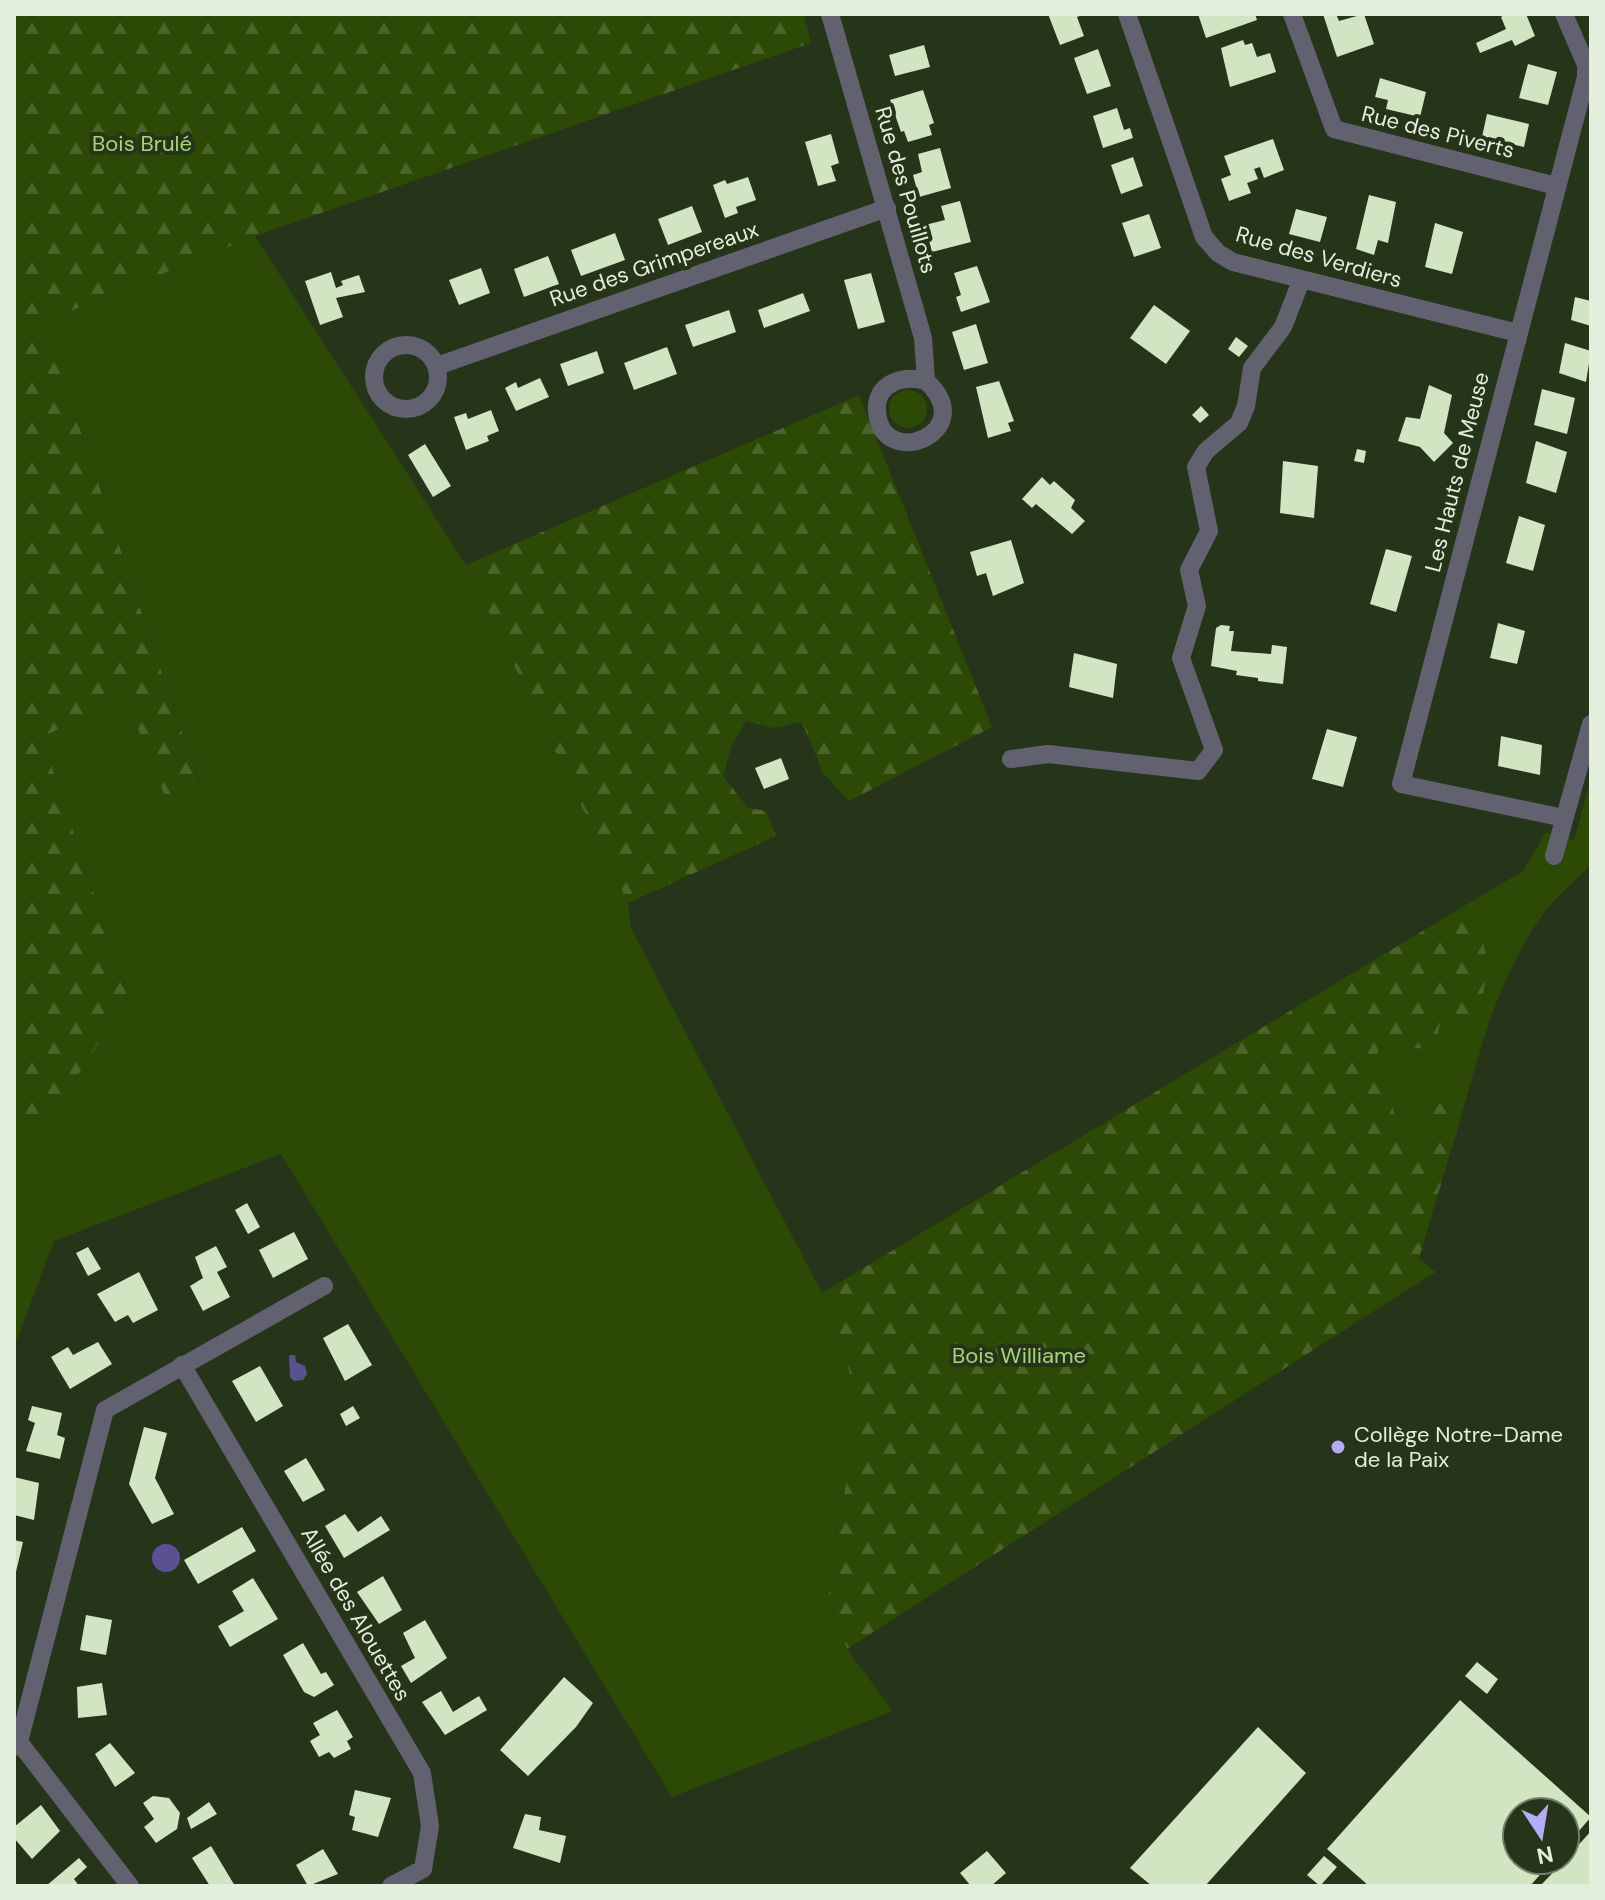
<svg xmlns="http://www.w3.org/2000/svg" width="1605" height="1900" viewBox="0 0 1605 1900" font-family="'DM Sans',sans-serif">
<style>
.green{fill:#2c4905}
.forest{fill:url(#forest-firs)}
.water{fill:#5a5191}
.building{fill:#d2e5c3}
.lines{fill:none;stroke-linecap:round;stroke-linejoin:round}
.street{stroke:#62616f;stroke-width:18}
.poi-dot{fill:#b4acf9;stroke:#26341a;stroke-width:3}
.labels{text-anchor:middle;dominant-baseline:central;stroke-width:8;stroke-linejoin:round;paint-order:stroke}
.street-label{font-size:22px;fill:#e4eedd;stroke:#26341a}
.park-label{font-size:22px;fill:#a5d679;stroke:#26341a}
.poi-label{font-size:22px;fill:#e4eedd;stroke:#26341a;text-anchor:start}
</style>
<defs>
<pattern id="forest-firs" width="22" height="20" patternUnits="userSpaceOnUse" patternTransform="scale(2)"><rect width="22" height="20" fill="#2c4905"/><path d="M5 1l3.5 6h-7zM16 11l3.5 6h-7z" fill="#4a6429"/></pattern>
</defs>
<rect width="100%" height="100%" fill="#26341a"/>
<path class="green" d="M255,236L466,565L628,903L631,928L822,1293L843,1344L855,1399L852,1451L829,1577V1602L847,1649L893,1711L672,1797L281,1154L54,1241L14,1348V1151L38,1138L128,997L42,737L126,697L169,806L201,788L44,322Z
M889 409a19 19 0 1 1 38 0a19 19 0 1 1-38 0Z
M1591,778L1589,866C1576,881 1558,895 1546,910C1501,970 1483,1040 1463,1110L1420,1100L1426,1136L1403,1158L1391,1097L1377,1085L1378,1047L1434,1049L1441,1015L1488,964L1474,900L1523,871L1546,832L1574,840Z"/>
<path class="forest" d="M14,14H804L811,43L255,236L44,322L201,789L169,807L126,698L42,737L128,997L38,1138L14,1151Z
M859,395L992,727L849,801L823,773L802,722L774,728L746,721L731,747L723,776L748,808L766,811L776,836L628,903L466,565Z
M1474,900L1488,964L1480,1014L1442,1015L1434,1049L1378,1047L1377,1084L1391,1097L1403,1157L1426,1136L1420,1099L1463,1110L1419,1258L1435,1272L847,1649L829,1602V1577L852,1451L855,1399L843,1344L822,1293Z"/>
<path class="water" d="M289,1355H295L296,1362L305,1366L307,1374L303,1380L294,1381L290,1377Z
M152 1558a14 14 0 1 1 28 0a14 14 0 1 1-28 0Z"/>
<path class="building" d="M1048,14H1085L1077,17L1084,36L1060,45Z
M1198,14H1255L1257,20L1206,38Z
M1323,14H1336L1339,21L1364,14L1374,44L1337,57Z
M1506,14H1526L1535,36L1515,46L1512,40L1480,53L1476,43L1506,29L1501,17Z
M1243,40L1245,45L1252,43L1257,57L1270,53L1276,72L1230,87L1221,48Z
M924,45L930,67L895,76L889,55Z
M1098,49L1111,86L1087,94L1074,58Z
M1528,64L1557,72L1548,105L1519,98Z
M1380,78L1426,92L1420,117L1386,109L1388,100L1375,97Z
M923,90L934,123L929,125L932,135L908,142L904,131L901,132L890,100Z
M1117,108L1124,130L1130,128L1133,138L1103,148L1093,116Z
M1487,114L1529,124L1524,147L1482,137Z
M831,134L839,163L831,166L836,181L818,186L805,142Z
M1273,139L1284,170L1264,178L1260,167L1254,169L1258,179L1247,183L1251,193L1229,201L1221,179L1231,175L1224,156Z
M940,148L951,188L919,197L913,175L922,172L918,154Z
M1133,157L1143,186L1121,194L1111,165Z
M748,177L756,200L736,207L738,213L725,218L713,185L725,180L727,184Z
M1369,195L1396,202L1388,243L1378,240L1374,255L1356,249Z
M960,201L971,242L932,252L925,225L945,220L941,206Z
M692,206L702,232L668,245L658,219Z
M1296,209L1327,217L1320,242L1289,234Z
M1149,214L1161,248L1134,257L1122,223Z
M1435,223L1463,232L1452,274L1425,267Z
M615,233L625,260L581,276L571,250Z
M548,256L559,284L524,297L514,269Z
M977,266L990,302L961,312L956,297L961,295L954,273Z
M481,268L490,293L459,305L449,280Z
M331,272L336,288L343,285L341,281L359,275L365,292L336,298L343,317L320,325L305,281Z
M871,273L885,322L858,329L844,280Z
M803,293L810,311L764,328L758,310Z
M1575,297L1591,301V326L1571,320Z
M1154,305L1190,331L1166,364L1130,338Z
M729,310L736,332L693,347L685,325Z
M976,324L988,363L964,370L952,332Z
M1236,337L1248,346L1239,357L1228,349Z
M1565,343L1591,351L1586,382L1559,373Z
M667,347L677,374L634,390L624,363Z
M597,351L604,373L568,386L560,364Z
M540,378L549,397L516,411L505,388L516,382L518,388Z
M999,381L1014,421L1008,423L1011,431L988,438L976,387Z
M1429,385L1452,395L1444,433L1453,443L1434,462L1420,447L1398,441L1406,417L1420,419Z
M1542,389L1575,398L1567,434L1534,425Z
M1201,406L1209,415L1200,423L1192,415Z
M491,410L499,431L487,436L489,441L466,450L454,417L466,413L468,419Z
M1536,441L1567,452L1556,493L1526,483Z
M425,444L451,486L433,497L408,455Z
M1357,449L1366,451L1364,463L1354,461Z
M1283,461L1318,466L1314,518L1280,513Z
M1042,477L1050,485L1054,481L1075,500L1071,508L1085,521L1072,534L1036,504L1032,508L1022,499Z
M1519,516L1545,525L1533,571L1506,563Z
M1011,540L1024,583L993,596L986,573L977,576L970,552Z
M1386,549L1412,556L1396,612L1370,604Z
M1498,623L1525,631L1517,664L1490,658Z
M1221,625L1230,626L1229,631H1234L1231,651L1271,654L1272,645L1287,647L1283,684L1258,681V678L1236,675L1237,671L1211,666L1216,628Z
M1074,653L1117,664L1113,698L1069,687Z
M1327,729L1357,737L1343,787L1312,779Z
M1501,736L1542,745L1540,775L1498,766Z
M781,758L789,779L764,789L755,768Z
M247,1203L260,1227L248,1234L235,1210Z
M294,1232L308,1259L273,1278L259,1250Z
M216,1246L227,1267L217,1272L230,1297L203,1311L190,1286L203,1278L195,1257Z
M88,1247L101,1269L88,1276L76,1253Z
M139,1272L158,1310L133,1323L128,1315L115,1322L97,1294Z
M348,1324L372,1365L345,1381L323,1338Z
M98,1342L112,1364L70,1389L51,1357L68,1347L73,1355Z
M260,1366L283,1406L256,1422L232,1381Z
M32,1406L62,1413L57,1435L65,1438L60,1459L26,1451L35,1423L28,1420Z
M353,1406L360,1418L346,1426L340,1414Z
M144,1427L167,1433L155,1478L174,1514L152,1524L129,1484Z
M306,1458L325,1490L303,1502L284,1471Z
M14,1477L39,1483L34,1520L14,1515Z
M345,1514L358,1532L381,1516L390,1530L344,1558L325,1526Z
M242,1527L256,1551L198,1584L184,1560Z
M14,1540L23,1542L15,1576L14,1575Z
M383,1576L402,1610L379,1624L357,1592Z
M253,1578L278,1619L230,1647L218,1626L244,1611L232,1591Z
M86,1615L112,1620L106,1655L80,1650Z
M425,1620L447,1658L411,1683L401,1666L415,1658L403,1633Z
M303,1643L321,1674L326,1672L334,1685L314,1697L304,1692L283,1655Z
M1477,1662L1498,1679L1487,1694L1465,1676Z
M564,1677L593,1703L576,1727L528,1776L500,1750Z
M102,1683L107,1715L78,1718L77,1687Z
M441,1691L453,1712L479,1696L487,1710L445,1735L422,1702Z
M1460,1700L1591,1817L1565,1847V1812H1517V1860H1553L1530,1886H1369L1327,1849Z
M337,1710L353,1737L347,1741L351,1749L334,1758L329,1752L319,1757L310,1741L320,1735L313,1723Z
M1258,1727L1306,1773L1205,1886H1152L1130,1868Z
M110,1743L135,1773L115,1787L95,1754Z
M355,1790L391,1798L378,1837L352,1830L355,1817L349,1815Z
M153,1796L169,1798L180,1813L177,1829L156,1843L144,1827L154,1819L143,1803Z
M209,1802L217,1814L191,1829L187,1818Z
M41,1805L60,1831L32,1859L14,1838V1827Z
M525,1814L541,1817L539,1830L566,1836L560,1863L513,1848Z
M1591,1831V1886H1540L1565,1860Z
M211,1846L235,1886H210L192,1858Z
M323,1849L338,1874L308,1886L296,1865Z
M987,1851L1006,1873L991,1886H971L960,1873Z
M1324,1856L1337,1867L1320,1886L1307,1875Z
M79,1858L87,1867L74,1879L79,1886H46Z"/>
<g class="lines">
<path class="street" d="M830,14L923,338L926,381C982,432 881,473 877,411C875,382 904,375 926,381
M1127,14L1204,237L1218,253L1233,262L1518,333
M1292,14L1334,129L1556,186
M1564,14L1586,65V77L1401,784L1564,818
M374 377a32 32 0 1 1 64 0a32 32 0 1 1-64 0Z
M437,366L887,208
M1011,759L1048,754L1198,771L1214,750L1181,658L1197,606L1189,570L1209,531L1196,467L1206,451L1239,423L1246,406L1252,368L1283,327L1301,281
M1554,856L1591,724
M182,1365L422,1773L430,1826L423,1869L391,1886
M19,1742L130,1886
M14,1747L19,1742L105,1410L324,1286"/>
</g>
<circle class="poi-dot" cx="1338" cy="1447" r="8"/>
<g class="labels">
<g class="street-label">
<text transform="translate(1438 132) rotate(14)">Rue des Piverts</text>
<text transform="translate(906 190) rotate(74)">Rue des Pouillots</text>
<text transform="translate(1319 257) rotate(16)">Rue des Verdiers</text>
<text transform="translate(654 264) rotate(-19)">Rue des Grimpereaux</text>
<text transform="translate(1457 472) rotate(-76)">Les Hauts de Meuse</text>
<text transform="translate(356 1614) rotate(60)">Allée des Alouettes</text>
</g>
<g class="park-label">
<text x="142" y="143">Bois Brulé</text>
<text x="1019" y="1355">Bois Williame</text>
</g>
<g class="poi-label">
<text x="1354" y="1434">Collège Notre-Dame<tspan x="1354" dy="25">de la Paix</tspan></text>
</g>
</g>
<rect width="1605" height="1900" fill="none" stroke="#e4eedd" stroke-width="32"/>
<g transform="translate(1541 1836) rotate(168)"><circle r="38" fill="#26341a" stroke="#727e68" stroke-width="2"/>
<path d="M0-6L14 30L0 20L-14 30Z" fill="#b4acf9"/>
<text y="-12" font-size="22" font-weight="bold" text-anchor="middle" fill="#e4eedd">N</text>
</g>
</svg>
